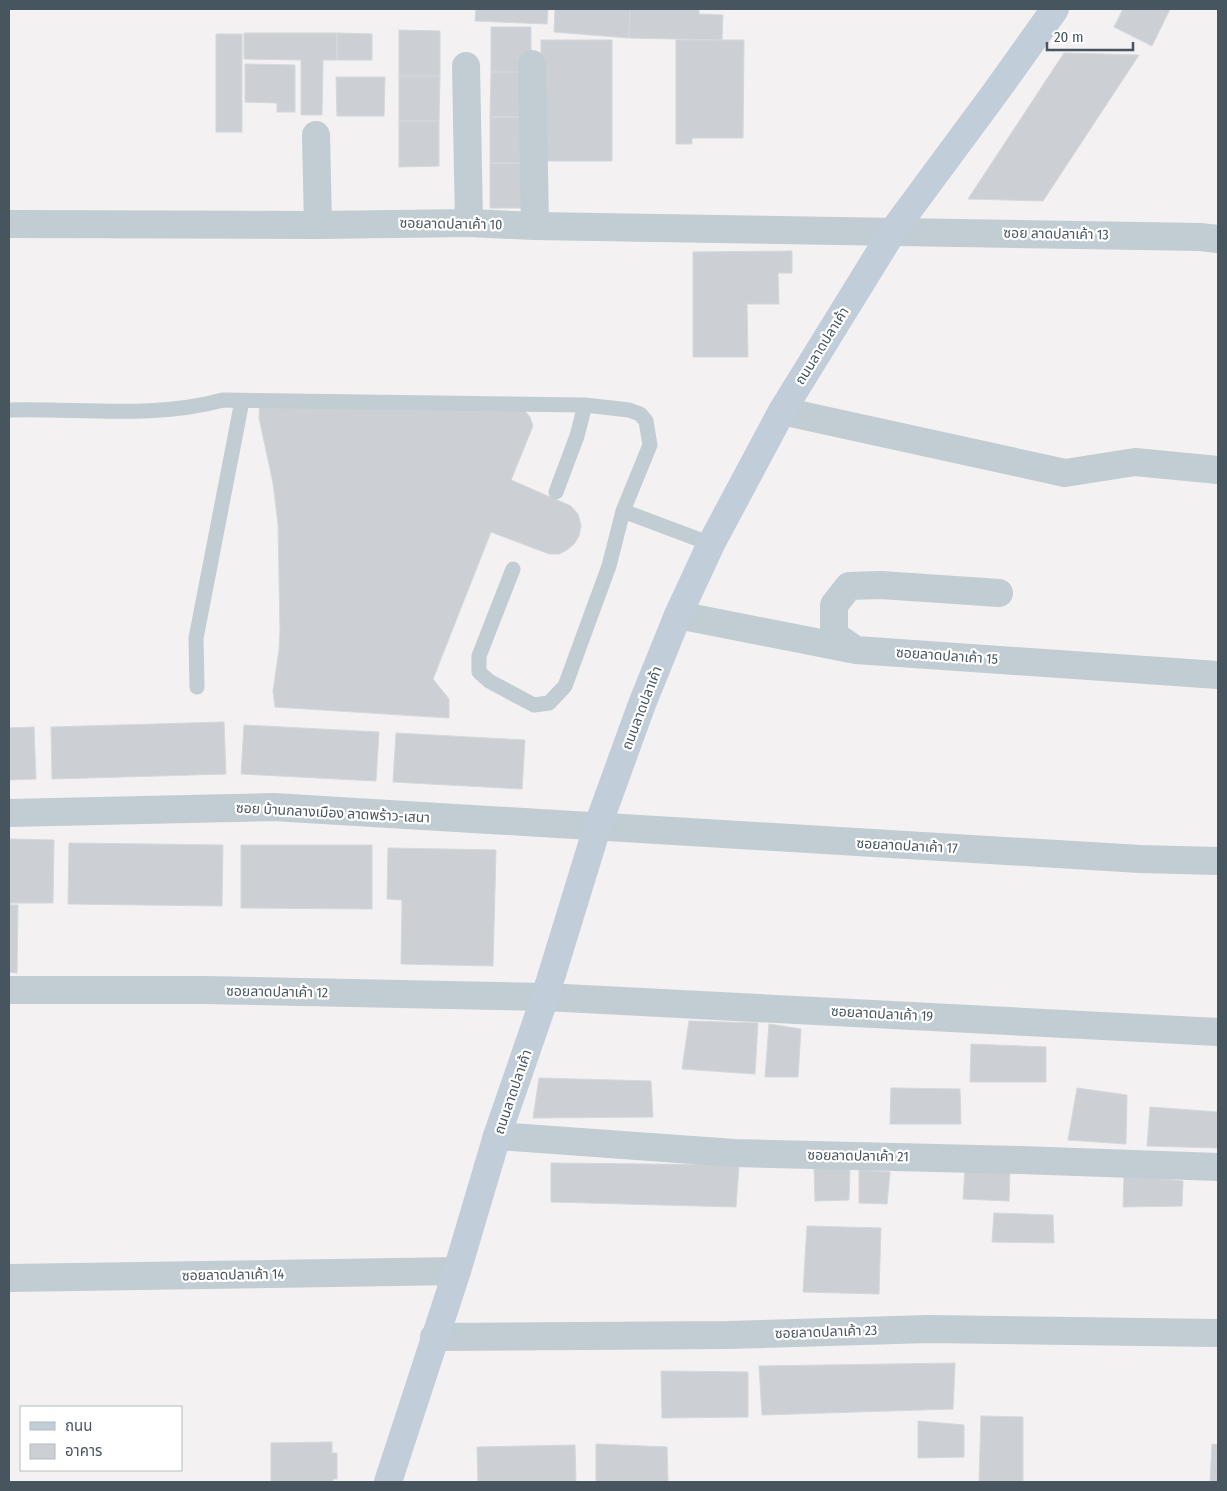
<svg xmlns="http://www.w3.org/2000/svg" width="1227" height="1491" viewBox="0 0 1227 1491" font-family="'Fira Sans Condensed','Noto Sans Thai',sans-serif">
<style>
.building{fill:#ccd0d5;stroke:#d4d7dc}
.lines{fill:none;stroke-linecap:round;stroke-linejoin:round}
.lane{stroke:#c1ccd3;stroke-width:15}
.street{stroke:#c1ccd3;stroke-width:28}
.secondary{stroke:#c1cdd8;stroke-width:28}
.labels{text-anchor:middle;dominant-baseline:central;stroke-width:4.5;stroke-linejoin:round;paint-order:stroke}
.street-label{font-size:14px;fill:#47555f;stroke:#fff}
</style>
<rect width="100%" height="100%" fill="#f3f1f1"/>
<path class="building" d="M476,9H548L547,24L475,21Z
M555,9H630L629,38L554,32Z
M630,9H699V14L723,15L722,40L629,38Z
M1123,9H1170L1152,46L1114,27Z
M491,27H531V72H491Z
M399,30L440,31V76H399Z
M244,33H337V60H323L322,115H301V60L244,59Z
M337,33L372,34V60H337Z
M216,34H242V132H216Z
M541,40H612V161H541Z
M676,40H744L743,138H692V144H676Z
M1064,53L1139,55L1043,201L968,199Z
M245,64L295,65V112H277V103L245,102Z
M491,72H531L530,117H490Z
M399,76H440L439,121H399Z
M336,77H385L384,116H337Z
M490,117H530V163H490Z
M399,121H439V166L399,167Z
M490,163H530V208H490Z
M792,251V273H778L779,304H747L748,357H693V252Z
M260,402L524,410L530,417L533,426L511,480L571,506L578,514L581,525L579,536L574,544L567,550L559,554H549L491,532L433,679L449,699V718L275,707L273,691L279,650L280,630L278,524L273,483L259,418Z
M224,722L226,774L52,779L51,727Z
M244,725L379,732L376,781L241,774Z
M34,727L36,779L9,780V728Z
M396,733L525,740L522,789L393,782Z
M9,839L54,840L53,903H9Z
M69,843L223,845L222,906L68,904Z
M241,845H372V909L241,908Z
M388,848L496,850L493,966L401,964L402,900L387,899Z
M9,905H18L17,973L9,972Z
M689,1021L758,1023L755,1074L682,1069Z
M769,1024L801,1029L798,1077H765Z
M971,1044L1046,1047V1082H970Z
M539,1078L651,1081L653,1117L533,1118Z
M891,1088L960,1089L961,1124H890Z
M1077,1088L1127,1095L1126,1144L1068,1140Z
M1150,1107L1218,1112V1148L1147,1146Z
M551,1163L739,1165L736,1207L551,1202Z
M814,1166L850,1170L849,1200L815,1201Z
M965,1168L1010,1170L1009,1201L963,1199Z
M859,1170L890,1172L887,1204L859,1203Z
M1124,1175L1183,1181L1182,1206L1123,1207Z
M994,1213L1053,1215L1054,1243L992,1242Z
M807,1226L881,1228L879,1294L803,1292Z
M955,1363L953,1409L762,1415L759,1366Z
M661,1371L748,1372V1417L662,1418Z
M981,1416L1023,1417V1482H979Z
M918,1421L964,1425V1457L918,1458Z
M332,1442V1453H337V1479H333V1482H271V1443Z
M596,1444L667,1447L668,1482H596Z
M1212,1444L1218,1445V1482H1210Z
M575,1445L576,1482H478L477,1447Z"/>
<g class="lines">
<path class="lane" d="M9,410C80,408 153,419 223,400L585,405L629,410L640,414L646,421L650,445L623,511L609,566L565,686L549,703L534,705L489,681L479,672V656L513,569
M556,492L577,436L585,405
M623,511L711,544
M197,687L196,638L242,401"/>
<path class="street" d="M532,64L535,226
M466,66L469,223
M316,135L318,225
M9,224L318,225L469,223L535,226L1200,237L1218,239
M782,411L1065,473L1135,462L1218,470
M678,615L856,650L1218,675
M856,650L834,635V605L849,586L881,585L999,593
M9,813L273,807L1140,859L1218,861
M9,990H203L545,997L1218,1032
M497,1136L734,1153L1020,1160L1218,1167
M9,1278L457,1271
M434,1337L727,1335L929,1329L1218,1333"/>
<path class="secondary" d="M388,1482L457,1271L497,1136L545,997L597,828L642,704L678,615L711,544L782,411L893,231L995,93L1055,9"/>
</g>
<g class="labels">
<g class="street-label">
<text transform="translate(451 224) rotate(1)">ซอยลาดปลาเค้า 10</text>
<text transform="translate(1056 234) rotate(1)">ซอย ลาดปลาเค้า 13</text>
<text transform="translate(822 346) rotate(-58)">ถนนลาดปลาเค้า</text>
<text transform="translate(947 656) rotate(4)">ซอยลาดปลาเค้า 15</text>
<text transform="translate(642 708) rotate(-69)">ถนนลาดปลาเค้า</text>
<text transform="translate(333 813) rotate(3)">ซอย บ้านกลางเมือง ลาดพร้าว-เสนา</text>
<text transform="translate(907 846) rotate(3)">ซอยลาดปลาเค้า 17</text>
<text transform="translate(277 992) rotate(1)">ซอยลาดปลาเค้า 12</text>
<text transform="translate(882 1014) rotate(3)">ซอยลาดปลาเค้า 19</text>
<text transform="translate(513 1092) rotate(-71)">ถนนลาดปลาเค้า</text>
<text transform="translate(858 1156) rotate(1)">ซอยลาดปลาเค้า 21</text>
<text transform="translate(233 1275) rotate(-1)">ซอยลาดปลาเค้า 14</text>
<text transform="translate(826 1332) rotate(-2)">ซอยลาดปลาเค้า 23</text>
</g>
</g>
<rect width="1227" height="1491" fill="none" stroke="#47555f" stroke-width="20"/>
<rect x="20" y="1406" width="162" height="65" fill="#ffffff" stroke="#b5bbbf"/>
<rect x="30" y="1422" width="25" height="8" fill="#c1cdd8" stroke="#b5bbbf"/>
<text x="65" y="1431" font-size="15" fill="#47555f">ถนน</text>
<rect x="30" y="1444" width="25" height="15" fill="#ccd0d5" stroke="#b5bbbf"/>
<text x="65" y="1456" font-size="15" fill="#47555f">อาคาร</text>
<path d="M1047 42v8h86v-8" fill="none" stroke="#47555f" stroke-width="2.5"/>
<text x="1054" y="42" font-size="15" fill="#47555f" stroke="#ffffff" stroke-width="4" paint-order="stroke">20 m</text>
</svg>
